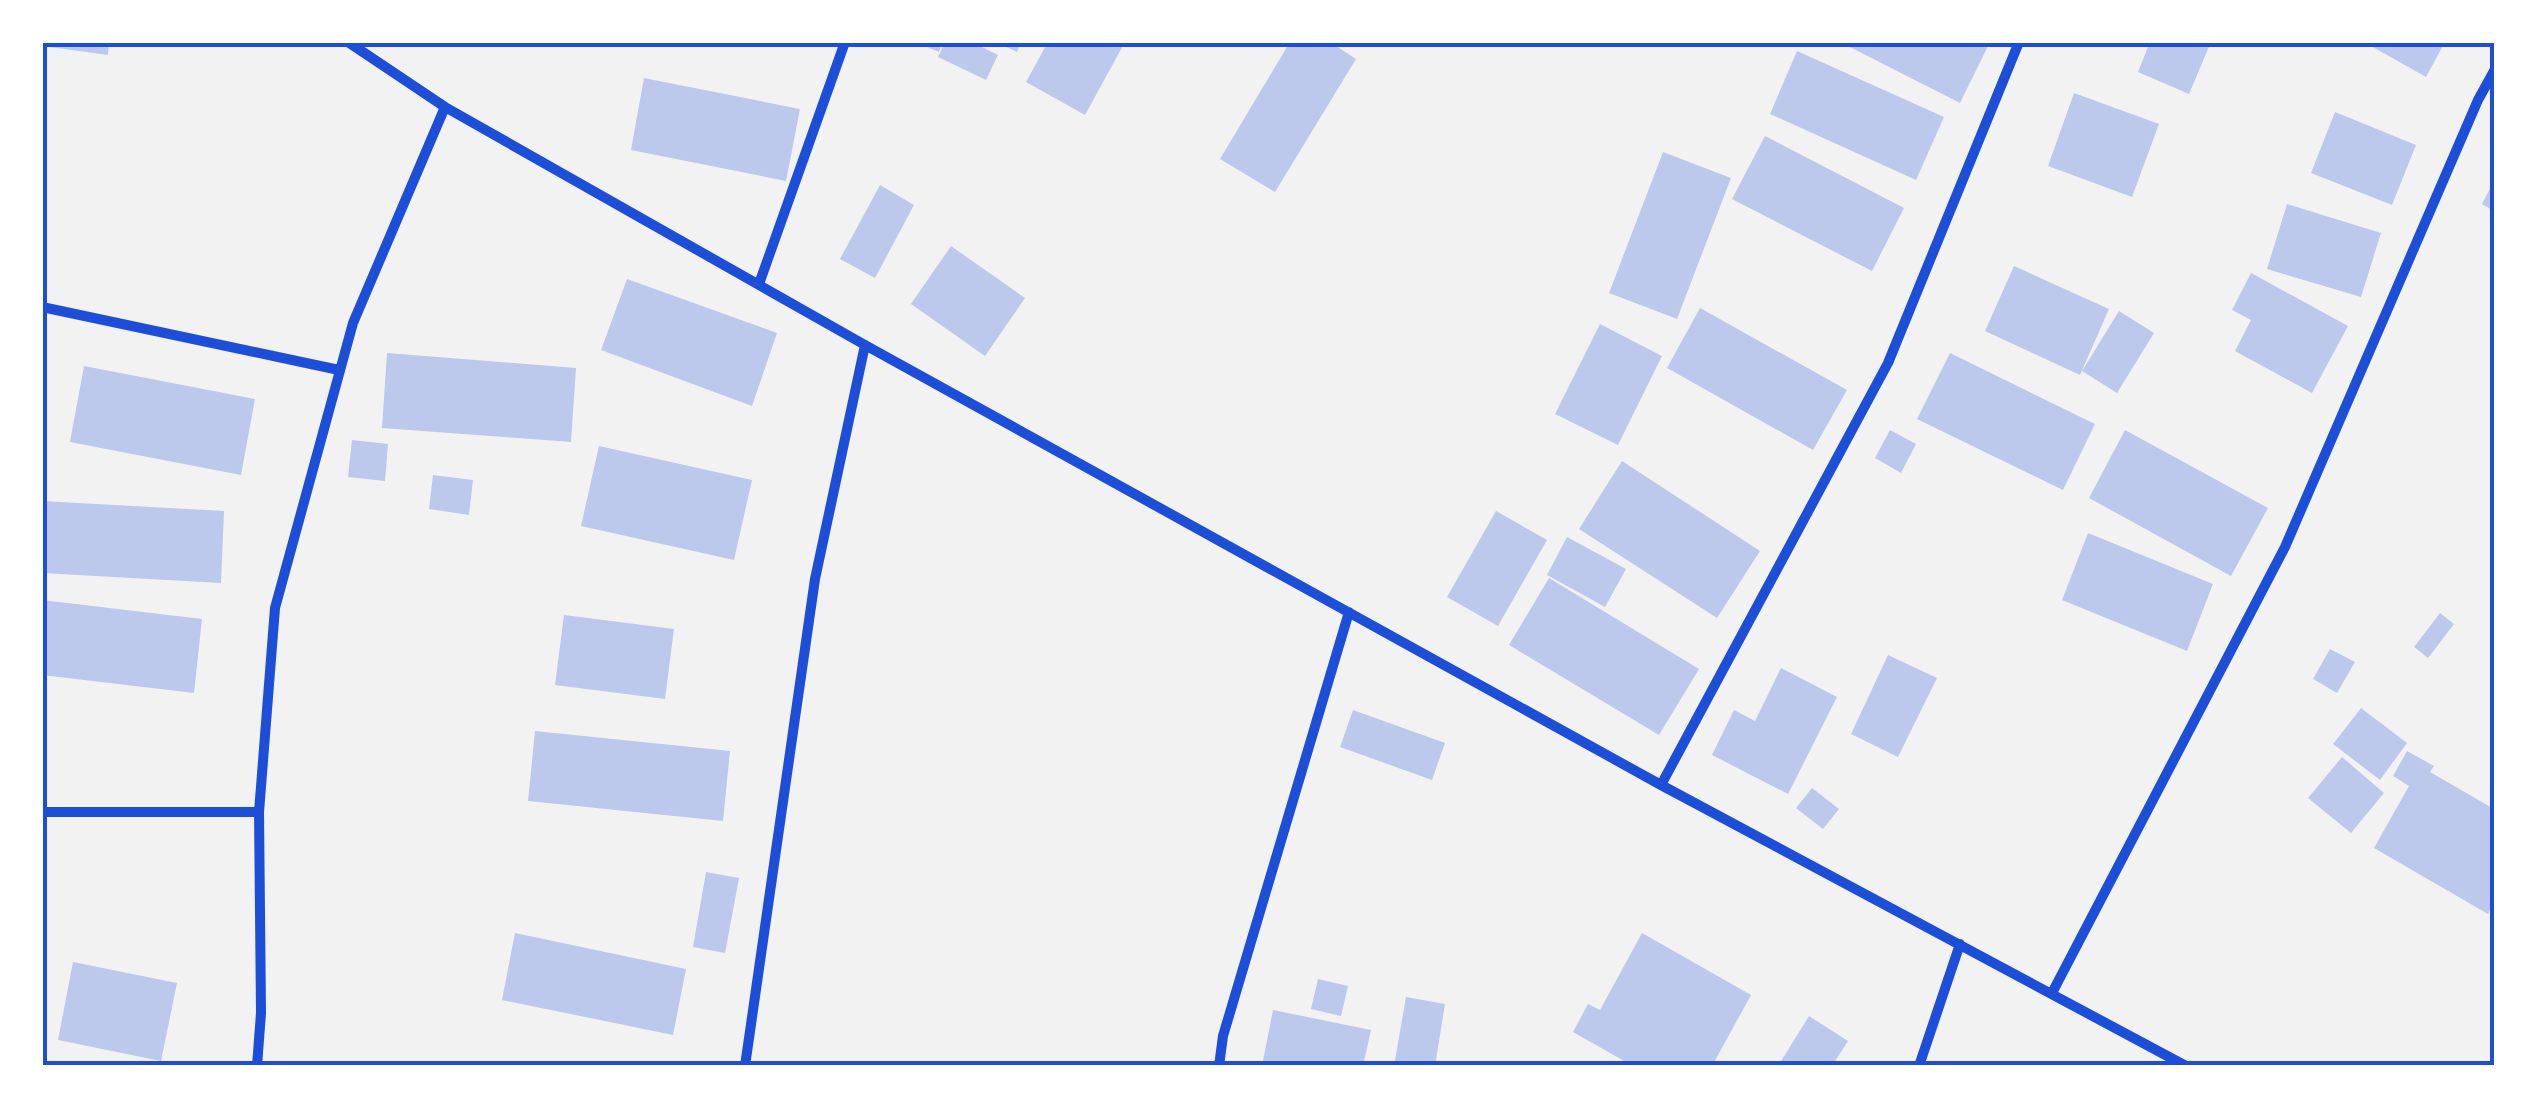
<svg xmlns="http://www.w3.org/2000/svg" width="2537" height="1108" viewBox="0 0 2537 1108" font-family="'DejaVu Sans',sans-serif">
<style>
.building{fill:#bdc9ec}
.lines{fill:none;stroke-linecap:round;stroke-linejoin:round}
.minor{stroke:#1d4ed8;stroke-width:10}
.neatline{fill:none;stroke:#1d4ed8;stroke-width:4}
</style>
<rect width="100%" height="100%" fill="#f2f2f2"/>
<path class="building" d="M42,42H109L108,55L42,46Z
M915,42H942L939,52Z
M945,42H972L998,55L986,80L938,57Z
M996,42H1021L1017,52Z
M1048,42H1125L1085,115L1026,82Z
M1290,42H1330L1356,59L1275,192L1220,159Z
M1840,42H1990L1960,103Z
M2150,42H2211L2189,94L2138,72Z
M2364,42H2445L2426,77Z
M1797,51L1944,117L1916,180L1770,114Z
M644,78L800,109L786,181L631,150Z
M2074,93L2159,124L2132,197L2048,166Z
M2335,112L2416,145L2392,205L2311,173Z
M1765,136L1904,208L1872,271L1732,199Z
M1663,152L1731,178L1677,319L1609,293Z
M2494,181V211L2482,204Z
M880,185L914,205L875,278L840,259Z
M2287,204L2381,233L2361,297L2267,269Z
M951,246L1025,298L985,356L911,304Z
M2014,266L2109,309L2080,375L1985,331Z
M2251,273L2348,326L2312,393L2235,351L2251,320L2232,310Z
M627,279L777,333L752,406L601,350Z
M1700,308L1847,390L1813,450L1667,368Z
M2119,311L2154,333L2117,393L2082,371Z
M1600,324L1662,356L1618,445L1555,414Z
M387,353L576,368L571,442L382,428Z
M1950,353L2095,424L2063,490L1917,419Z
M84,366L255,399L241,475L70,442Z
M1890,430L1916,444L1901,473L1875,458Z
M2125,430L2268,508L2231,576L2089,498Z
M352,440L388,444L385,481L348,477Z
M599,446L752,480L734,560L581,526Z
M1622,461L1760,551L1717,618L1579,529Z
M433,475L473,480L469,515L429,509Z
M42,501L224,511L221,583L42,573Z
M1496,511L1547,540L1498,626L1447,597Z
M2088,533L2213,584L2187,651L2062,600Z
M1567,537L1626,569L1605,607L1547,575Z
M1549,578L1699,669L1659,735L1509,645Z
M42,600L202,619L194,693L42,675Z
M2440,613L2454,624L2428,658L2414,647Z
M564,615L674,629L665,699L555,685Z
M2330,649L2355,662L2337,693L2313,679Z
M1888,655L1937,678L1898,757L1851,734Z
M1781,668L1837,697L1788,794L1712,755L1734,710L1755,721Z
M2361,708L2407,743L2380,780L2333,744Z
M1353,710L1445,743L1432,780L1340,747Z
M535,731L730,751L723,821L528,801Z
M2407,751L2434,766L2430,772L2494,809V901L2488,914L2374,848L2409,786L2393,776Z
M2342,757L2384,793L2351,833L2308,798Z
M1812,788L1839,809L1823,829L1796,808Z
M706,872L739,878L725,953L693,947Z
M515,933L686,969L673,1035L502,1000Z
M1642,933L1751,995L1712,1066H1633L1573,1032L1588,1004L1600,1010Z
M73,962L177,983L161,1061L58,1040Z
M1318,979L1348,986L1341,1016L1311,1009Z
M1406,997L1445,1004L1435,1066H1394Z
M1273,1010L1371,1030L1363,1066H1262Z
M1809,1016L1848,1041L1832,1066H1778Z"/>
<g class="lines">
<path class="minor" d="M348,42L445,107L865,345L1661,785L2186,1066
M759,284L845,42
M42,307L339,370
M1661,785L1888,363L2019,42
M42,812H259
M2052,993L2285,547L2478,100L2494,71
M257,1066L261,1013L259,812L275,608L353,323L445,107
M745,1066L815,579L865,345
M1219,1066L1223,1036L1349,612
M1919,1066L1960,944"/>
</g>
<rect width="2537" height="1108" fill="none" stroke="#ffffff" stroke-width="90"/>
<rect x="45" y="45" width="2447" height="1018" class="neatline"/>
</svg>
